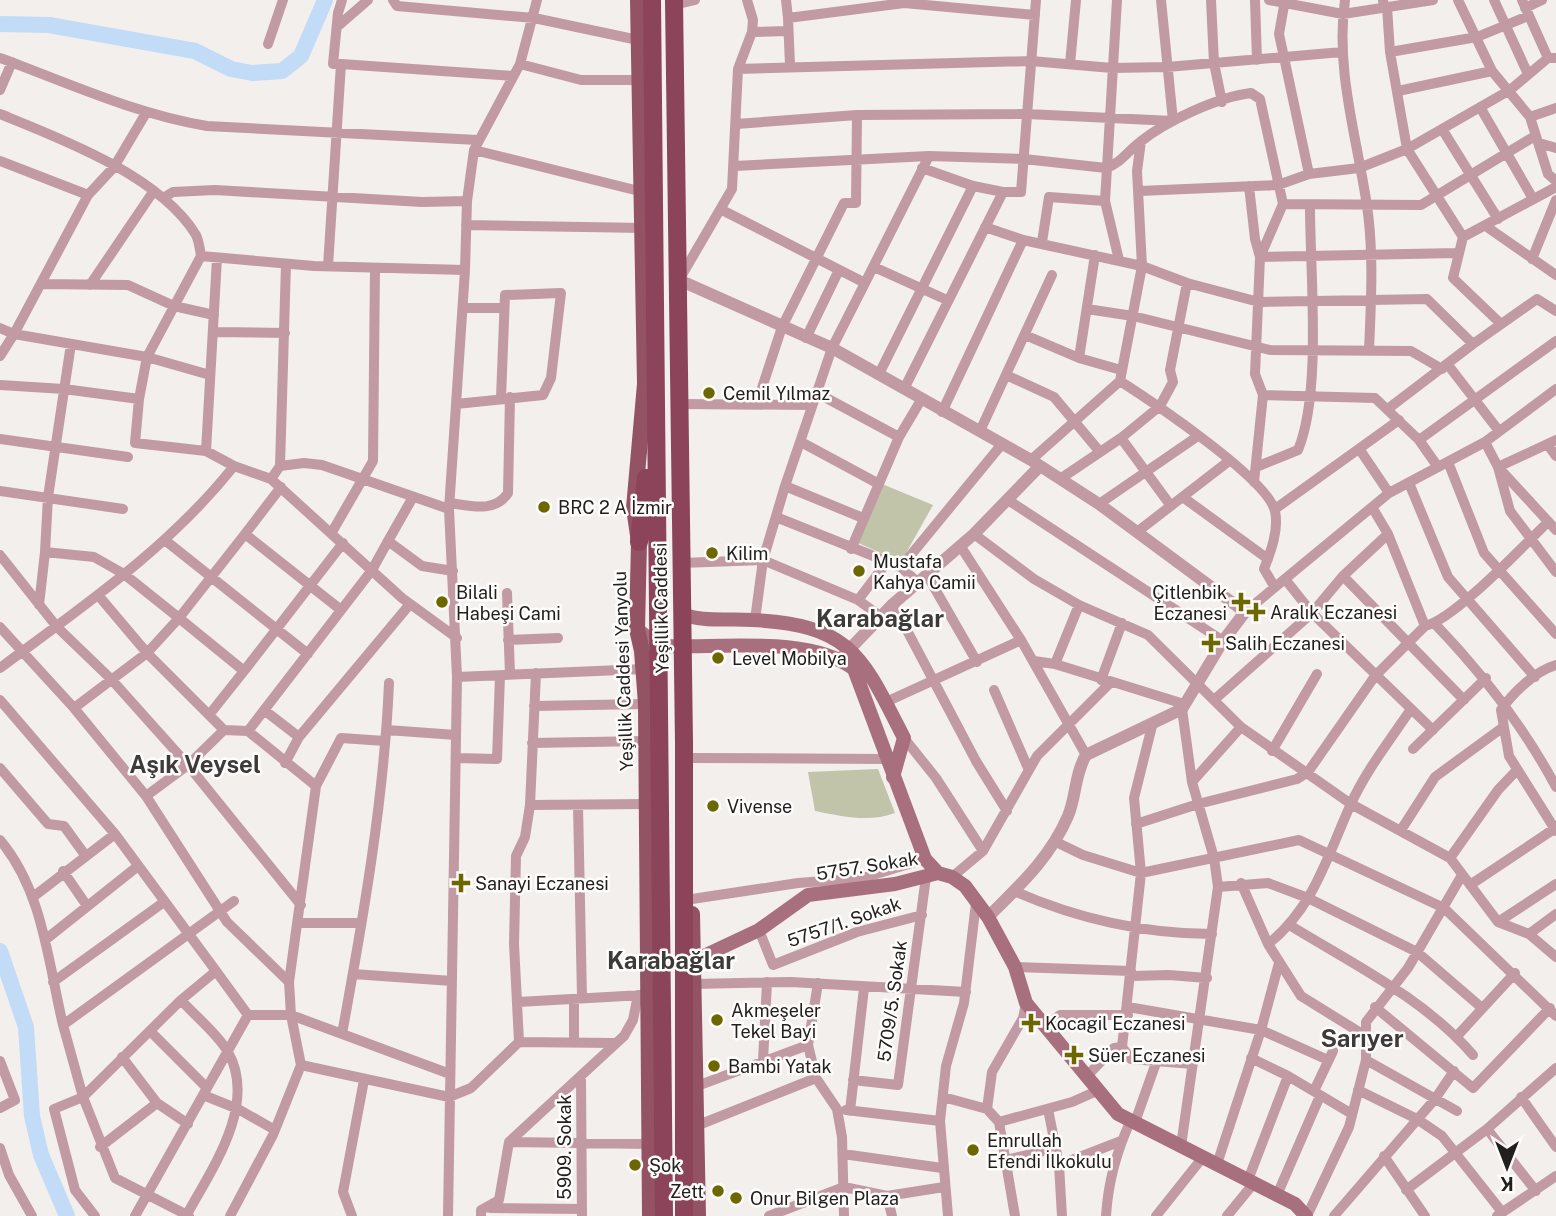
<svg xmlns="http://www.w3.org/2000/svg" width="1556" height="1216" viewBox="0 0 1556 1216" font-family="'Public Sans',sans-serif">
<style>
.green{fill:#c1c4a9}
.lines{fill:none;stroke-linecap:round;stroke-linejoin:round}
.river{stroke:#c2dbf6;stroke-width:16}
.minor{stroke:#c19aa4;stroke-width:10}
.tertiary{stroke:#c19aa4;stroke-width:12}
.secondary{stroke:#a8707f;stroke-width:14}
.primary{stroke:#945265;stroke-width:16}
.trunk{stroke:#8b445a;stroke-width:18}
.poi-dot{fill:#6d6700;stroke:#fffdfb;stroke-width:2.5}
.labels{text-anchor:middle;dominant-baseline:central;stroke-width:5;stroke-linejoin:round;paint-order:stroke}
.poi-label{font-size:18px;fill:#21201f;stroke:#fffdfb;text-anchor:start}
.street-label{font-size:18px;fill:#21201f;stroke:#fffdfb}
.district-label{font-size:24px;font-weight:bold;fill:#3d3b39;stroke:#fffdfb}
</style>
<rect width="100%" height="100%" fill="#f3efed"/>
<path class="green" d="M882,484L933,505L901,562L856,542Z
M878,769L895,813C869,823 841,816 815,811L808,772Z"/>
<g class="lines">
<path class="river" d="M0,24L49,25L195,51L231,69L252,73L282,71L301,56L325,0
M0,951L26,1027L32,1116L41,1155L67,1216"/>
<path class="minor" d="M393,0L397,6L534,18L638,40
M786,0L788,18
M1117,0L1105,201L1119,260
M1211,0L1214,63L1222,102
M1255,0L1257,60
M1269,0L1343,14L1433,0
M1285,0L1279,34L1309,174
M1345,0C1335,69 1357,138 1367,206C1374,254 1371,303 1369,350
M1383,0L1384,7H1387L1390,52L1407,149L1463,237
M1458,0L1492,71L1530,117L1548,174L1556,181
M1494,0L1527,72
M1522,0L1548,58
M674,5L695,0
M1525,8L1542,0
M338,26L368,0
M752,32L788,31
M268,44L283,0
M1390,52L1477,37L1528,16
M0,58C68,83 135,114 207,126L478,140
M341,64L513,76
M520,64L581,80H639
M1070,64L1076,0
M790,65L788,18L904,3L1035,15
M738,69L1031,61L1112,68L1167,67L1342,52
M0,90L12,62
M1398,91L1492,71
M1480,107L1532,197
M146,113L114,167L88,195L14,334L147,357L210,375
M0,114C62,139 160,176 196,235C199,241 200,250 201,256L147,357L139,399L135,443L206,451
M1530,117L1556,108
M736,124L857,115L1027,114L1173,121L1161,0
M1442,129L1498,219
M1141,141L1137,171L1142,266L1120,381C1151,401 1267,478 1275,511C1279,530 1271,551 1264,569L1274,586
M1539,143L1556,148
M474,150L643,192
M0,161L88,195
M735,166L929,156L1024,159L1106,168C1121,163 1128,151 1140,142C1166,121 1218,97 1251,93L1260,99L1283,204L1260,257L1457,253
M922,168L973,186L1003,192
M1249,186L1255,239L1260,257L1255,374L1263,395L1254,482
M1140,191L1278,185L1309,174L1359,168L1407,149L1510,90L1548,58H1556
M163,198L173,192L215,190L422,202L467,201
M1283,204L1421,205L1535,136
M722,210L865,283L929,156
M466,225L644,228
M985,227L1023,240L1142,266L1187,283L1259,302L1427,299L1473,344
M1487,227L1556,275
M1042,242L1049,197L1105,201
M201,256L314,266L465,270L449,509
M217,258L206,451L234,466
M1532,259L1556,200
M328,266L341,64H333L338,13L342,0
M874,267L947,300
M465,270L467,201L474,150L520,64L537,0
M679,280L732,189L738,69L752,32L753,20L747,0
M41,284L128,285L174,306L214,315
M90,285L153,192
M463,308H502
M1087,309L1133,316L1270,350L1411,351L1442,369
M1501,324L1453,278L1463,237L1556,187
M0,328L14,334L0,356
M213,332L285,333
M1025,335L1079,358L1121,370
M806,338L839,270
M71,344L48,497L45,552L94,557L124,574L179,618L147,653L74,708
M1079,358L1095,255
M1448,365L1499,431
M879,374L973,186
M1006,375L1054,397L1100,452
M0,385L64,389L139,399
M904,389L1003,192H1021L1036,0
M817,393L899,437
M1263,395L1375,398L1419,440L1438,467
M757,403L782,327L844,203H856L857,115
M456,404L543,395L551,378L561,293L505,295L501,398
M680,404L812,405
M1389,408L1473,344L1537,299L1556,311
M942,412L1023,240
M980,431L1052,275
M1121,438L1171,506
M0,439L128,457
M1419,440L1556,341
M1556,440L1498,467L1510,511L1556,572
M801,442L879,484
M1485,442L1498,467L1556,530
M1548,445L1556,456
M1360,450L1389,493
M1031,460L1120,381
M1448,462L1484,553L1556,634
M280,466L286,264
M1256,467L1298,450C1322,393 1310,272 1310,207
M271,479L402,598L457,638
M1060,479L1121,438L1160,406L1173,382L1170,370L1187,283
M1409,483L1448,577L1535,677
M785,486L863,518
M281,487L245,534L341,610
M0,491L123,509
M1184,498L1268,559
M1008,500L1223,641
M450,503C471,506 495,513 508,493L510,397
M1099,504L1198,436
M1372,507L1388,534L1425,626
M1275,509L1399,420
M776,517L901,567L917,582
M332,532L373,461L375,268
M1137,532L1229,461
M245,534L179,618L244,671L343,543
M974,534L1034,579L1079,605L1148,635L1241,727L1351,804L1450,858L1498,922L1529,934L1556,957
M166,541L308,654
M388,541L413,497
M961,547L1021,640L1086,755
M851,549L899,437L921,400
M0,555L57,627L111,679L188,765L301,905
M681,563L763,560L858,600L880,616
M901,567L1002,444
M927,575L977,662
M1343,576L1464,700
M1285,579L1312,613L1433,730
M507,593L510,674
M98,595L147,653L209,715L244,671
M858,600L887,562
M893,604L976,761L1007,811
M39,605L45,552
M1245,612L1389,493L1485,442L1556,389
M755,620L763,560L785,486L832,348L865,283
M1435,624C1483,674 1523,725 1556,787
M0,627L74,708L146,796
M508,640L558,638
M1034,661L1055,664L1184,704
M1055,664L1079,605
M1556,665C1535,671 1513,693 1501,710L1509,756L1556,831
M0,668C83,606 169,548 234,466L271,479L280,466L304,463L322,465L449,509L457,677L448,1216
M457,677L644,669
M1101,680L1122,623
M994,690L1028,768
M0,700L115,834L216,971L181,1000L83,1097L54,1109L75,1190L95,1216
M1214,700L1312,613L1343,576L1388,534
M886,702L1021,640
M534,706L646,704
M264,710L299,737
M209,715L224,730L188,765L146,796L227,922L289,982
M224,730L248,731L316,786
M387,730L456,735
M248,731L372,570L388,541L422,566L453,571
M904,738L936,778L983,851
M532,743L646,741
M1413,749L1486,678
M1272,751L1317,674
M456,758L497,759L500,676
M692,758L886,759
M285,763L299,737L410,604
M0,768L48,824L64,826L85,855
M1192,782L1241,727
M530,805L647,804
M578,805L582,998
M1136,824L1198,804L1297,779L1308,772L1375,676L1425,626C1454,620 1524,545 1548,522
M1401,830L1435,777L1502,728
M0,840C43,891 48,962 63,1025
M1056,842L1083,855L1141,873L1299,840L1444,908L1556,1016
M1450,858L1498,790L1517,770
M63,871L87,906
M952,877L983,851L1037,756L1110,683
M1241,883L1268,944L1301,996L1364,1035
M1470,885L1554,829
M1218,887L1268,883L1308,898L1417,952L1482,1008
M1014,891C1075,918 1144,934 1212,934
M33,897L115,834
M692,899L798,883L863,878L925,859
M1498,922L1556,884
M299,923H361
M1291,926C1353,964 1425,999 1473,1055
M759,930L773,965L857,932L922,915
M1529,934L1556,914
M45,940L138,866
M1268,944C1313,909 1327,857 1350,806C1365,772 1390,740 1411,709
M1015,967L1131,971
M216,971L248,1015H291L450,1074
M353,974L452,981
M1131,976L1169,975L1207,978
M53,982L164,902
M693,984L791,982L966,992
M574,999V1043
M181,1000C195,1016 217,1033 228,1052C258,1105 211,1170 186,1216
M518,1002L643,995
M1128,1007L1261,1030L1328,1060
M1375,1007L1473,1088L1550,1008
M1045,1026L1060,1015H1128
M150,1031L207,1088
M342,1034C363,919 384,800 389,683
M1457,1036L1515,973
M519,1042L514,944L516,856L525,837L530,805L536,673
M808,1045L818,983
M1122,1047L1141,873L1134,798L1152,726
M122,1057L157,1103
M1251,1058L1288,1076L1352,1114
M1366,1060L1457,1111
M0,1061L15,1100L0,1108
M763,1061L767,982
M301,1065L291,1015L289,982L316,786L341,738L385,741
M1087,1076L1114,1048L1122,1047L1131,1059L1193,1064
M581,1079L582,1216
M853,1080L898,1085L926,877
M697,1086L808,1045L816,1078L837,1109L842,1137L844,1216
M1358,1090L1417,1119L1442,1136L1502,1212
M1314,1091L1333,1051
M203,1095L238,1109L275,1130
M943,1097L987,1109L999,1122L1015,1216
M1521,1097L1556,1147
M987,1109L992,1072L1023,1018L1026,1003
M1048,1109L1059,1165L1062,1216
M846,1110L940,1121
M850,1111L864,988
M999,1122L1072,1102L1099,1090
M1135,1122L1157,1060
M696,1126L816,1078
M1487,1129L1536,1191
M509,1142L650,1144
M1181,1146L1218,887L1214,858L1192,782L1182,709
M100,1147L157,1103L188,1124
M0,1148L9,1175L32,1216
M843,1154L942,1168
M1384,1156L1425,1216
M1006,1160L1056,1148
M1217,1164L1261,1030L1279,963
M1059,1165L1121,1141
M1248,1180L1288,1076
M1406,1190L1487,1129L1556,1068
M1277,1195L1320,1096
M887,1196L892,1216
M490,1208L582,1209
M135,1216L248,1015
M189,1216L115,1178L83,1097L63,1025L234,901
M230,1216L273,1135L301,1065L449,1097L471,1088L519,1042L614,1043
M352,1216L343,1192L364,1080
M481,1216V1210L499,1200L509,1142L624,1036L633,1020L638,995
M769,1216L844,1187L887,1196L944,1187
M948,1216L940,1121L946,1066L964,1003L976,903
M1106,1216C1108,1183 1117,1150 1131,1120
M1156,1216L1203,1157
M1227,1216L1254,1183
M1307,1216L1349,1127L1366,1060V1022L1408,968L1462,875
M1334,1216L1435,1099L1454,1071
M1497,1216L1556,1176"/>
<path class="tertiary" d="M679,280L832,348L1031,460L1099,504L1245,612L1223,641L1182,709L1086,755C1075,773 1076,797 1068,816C1050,858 1019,886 988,917
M843,656L893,604L974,534L1039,467"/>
<path class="secondary" d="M688,616C709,622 730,618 752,620C852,625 862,656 904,738L893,777
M637,629L658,646C713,649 809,634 854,669L925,859L938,873L952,877L965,886L988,917L1015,967L1026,1003L1118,1114L1295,1204L1306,1216
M693,961L759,930L808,895L895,884L938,873"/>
<path class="primary" d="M638,0L645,384L634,508L639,542L637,629L642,651L646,704L650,1216
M692,914L698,1216"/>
<path class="trunk" d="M652,0L664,1216
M674,0L684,743V1216
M639,542L646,478"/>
</g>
<g class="poi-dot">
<circle cx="709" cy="393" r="7"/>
<circle cx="544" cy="507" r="7"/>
<circle cx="712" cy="553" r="7"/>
<circle cx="859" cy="571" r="7"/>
<circle cx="442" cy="602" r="7"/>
<path d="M1237.5 591.5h7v7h7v7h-7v7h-7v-7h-7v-7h7z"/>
<path d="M1252.5 601.5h7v7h7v7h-7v7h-7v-7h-7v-7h7z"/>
<path d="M1207.5 632.5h7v7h7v7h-7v7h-7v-7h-7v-7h7z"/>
<circle cx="718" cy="658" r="7"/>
<circle cx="713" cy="806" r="7"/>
<path d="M457.5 872.5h7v7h7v7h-7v7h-7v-7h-7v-7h7z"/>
<circle cx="717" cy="1020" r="7"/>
<path d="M1027.5 1012.5h7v7h7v7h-7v7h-7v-7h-7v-7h7z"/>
<path d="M1070.5 1044.5h7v7h7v7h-7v7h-7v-7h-7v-7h7z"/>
<circle cx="714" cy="1066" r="7"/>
<circle cx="973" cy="1150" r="7"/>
<circle cx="635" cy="1165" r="7"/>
<circle cx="718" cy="1191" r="7"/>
<circle cx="736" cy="1198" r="7"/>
</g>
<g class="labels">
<g class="poi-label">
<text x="723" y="393">Cemil Yılmaz</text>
<text x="558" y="507">BRC 2 A İzmir</text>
<text x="726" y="553">Kilim</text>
<text x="873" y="561">Mustafa<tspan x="873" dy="21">Kahya Camii</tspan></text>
<text x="456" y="592">Bilali<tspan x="456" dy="21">Habeşi Cami</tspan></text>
<text x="1227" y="592" text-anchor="end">Çitlenbik<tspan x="1227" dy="21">Eczanesi</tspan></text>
<text x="1270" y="612">Aralık Eczanesi</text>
<text x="1225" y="643">Salih Eczanesi</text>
<text x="732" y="658">Level Mobilya</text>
<text x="727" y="806">Vivense</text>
<text x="475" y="883">Sanayi Eczanesi</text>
<text x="731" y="1010">Akmeşeler<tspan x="731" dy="21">Tekel Bayi</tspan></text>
<text x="1045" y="1023">Kocagil Eczanesi</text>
<text x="1088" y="1055">Süer Eczanesi</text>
<text x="728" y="1066">Bambi Yatak</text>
<text x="987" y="1140">Emrullah<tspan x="987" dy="21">Efendi İlkokulu</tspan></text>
<text x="649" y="1165">Şok</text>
<text x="704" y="1191" text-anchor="end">Zett</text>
<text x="750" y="1198">Onur Bilgen Plaza</text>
</g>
<g class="street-label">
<text transform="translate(661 608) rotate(-91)">Yeşillik Caddesi</text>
<text transform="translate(623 671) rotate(-92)">Yeşillik Caddesi Yanyolu</text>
<text transform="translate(867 866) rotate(-9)">5757. Sokak</text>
<text transform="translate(844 922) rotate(-19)">5757/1. Sokak</text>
<text transform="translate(892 1001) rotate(-82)">5709/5. Sokak</text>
<text transform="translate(564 1147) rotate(-90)">5909. Sokak</text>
</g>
<g class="district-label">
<text x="880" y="618">Karabağlar</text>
<text x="195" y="764">Aşık Veysel</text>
<text x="671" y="960">Karabağlar</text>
<text x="1362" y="1038">Sarıyer</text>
</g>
</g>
<g transform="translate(1507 1167) rotate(180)" stroke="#fffdfb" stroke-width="5" paint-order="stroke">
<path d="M0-5L12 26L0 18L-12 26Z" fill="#21201f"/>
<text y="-10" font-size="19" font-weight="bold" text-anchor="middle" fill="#21201f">K</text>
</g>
</svg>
